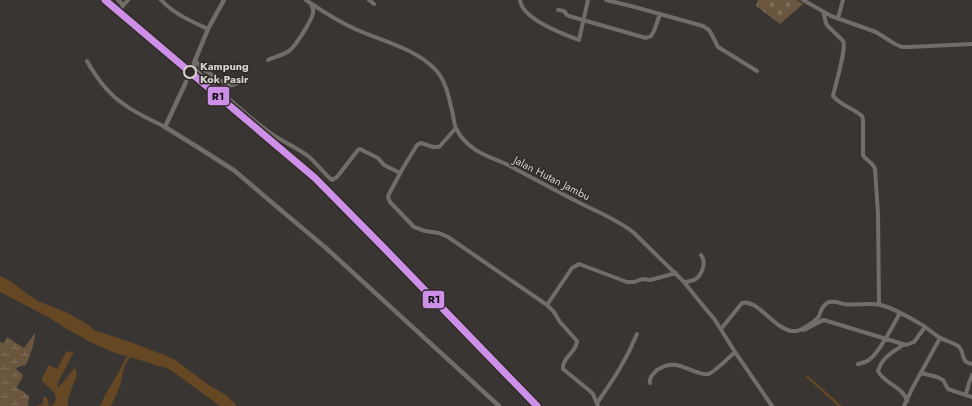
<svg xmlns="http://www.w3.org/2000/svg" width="972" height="406" viewBox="0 0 972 406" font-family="Jost,sans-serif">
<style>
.wetland{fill:url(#wetland-marsh)}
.cemetery{fill:url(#cemetery-stones)}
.water{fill:#654724}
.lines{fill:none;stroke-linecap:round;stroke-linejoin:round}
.minor{stroke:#726d69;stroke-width:4}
.tertiary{stroke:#726d69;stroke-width:4.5}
.rail-1-casing{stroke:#302b27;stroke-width:10}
.rail-1{stroke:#ce8fe9;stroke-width:7}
.stop-dot{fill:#302b27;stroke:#d6d3d0;stroke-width:2}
.labels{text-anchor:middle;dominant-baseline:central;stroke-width:3;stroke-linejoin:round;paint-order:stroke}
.stop-label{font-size:11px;font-weight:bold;fill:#d6d3d0;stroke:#302b27;text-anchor:start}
.street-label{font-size:11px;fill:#d6d3d0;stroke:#302b27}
.line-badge{stroke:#302b27;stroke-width:1.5}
.pale-badge-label{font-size:11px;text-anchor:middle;font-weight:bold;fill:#111}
</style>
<defs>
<pattern id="wetland-marsh" width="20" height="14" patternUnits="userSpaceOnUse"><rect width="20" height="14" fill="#6a553f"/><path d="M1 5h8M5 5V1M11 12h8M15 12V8" fill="none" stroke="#7f6d5a"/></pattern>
<pattern id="cemetery-stones" width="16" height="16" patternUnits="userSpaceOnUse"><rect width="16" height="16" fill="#6a553f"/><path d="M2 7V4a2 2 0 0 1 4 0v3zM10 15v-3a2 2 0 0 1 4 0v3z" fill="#7f6d5a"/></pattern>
</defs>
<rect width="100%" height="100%" fill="#383533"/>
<path class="wetland" d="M35,333C35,343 30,356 26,365L18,367L16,369L23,375L22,378L17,387L18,389L24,392L29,396L28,406H0V342L4,343L7,337L24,348Z"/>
<path class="cemetery" d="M758,0H797L803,4L780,24L756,6Z"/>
<path class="water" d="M0,276L12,282L24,292L40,302L68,313L87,324L94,330L133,343L174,359L210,386L226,395L237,406H220L169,369L130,357L124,367L120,386L111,406H100L105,395L116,377L127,356L115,353L92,343L67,329L48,317L0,292Z
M74,351L57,385L58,387L66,379L75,367L77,375L68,398V406H35L43,404V397H45L47,398L49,406L53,405C61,394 50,389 42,381V378L49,365L57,369L66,352Z
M807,375L842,406H838L806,377Z"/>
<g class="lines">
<path class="minor" d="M118,0L123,5
M161,0C174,14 191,21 208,29
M306,0C322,11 338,21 355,29C382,41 415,48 436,70C447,83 449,99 453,115C454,120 454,126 457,130C460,136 466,143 473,148C483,156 496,159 508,165C529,176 551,188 572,199C593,210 615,218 633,232L684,282L700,302L715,320L735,352L772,406
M369,0L374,4
M520,0C522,19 563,34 579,40L588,0
M606,0L631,6L703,26L709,30L712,35L718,47L757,71
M803,0L831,16L876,32L895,44L902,47H909L972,44
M120,9L128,0
M558,10L564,11L567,15L569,16L646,38L651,36L654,31L660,14
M823,11L826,23L827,25C831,30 840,37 843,41C847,48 835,86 833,96C840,105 853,108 862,116L863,120V155C866,161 873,162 875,169L878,214L879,304
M838,18L843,0
M195,60L204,70L228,85C234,86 238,83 243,79
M268,60C275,57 283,55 289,51C295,47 312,20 313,13C314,10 312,7 311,4
M87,61C97,79 108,94 125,105C137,114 152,120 165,127
M194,63L195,69L201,75C224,93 245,115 269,132C281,141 296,147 308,156C317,163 323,173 332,180L337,177L358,150L360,149L378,158L384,165L400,173
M456,128L439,147H433L421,143L417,145L403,168L389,194L388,197L390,202L414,227L425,231L439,233L448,237L547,305L554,312L560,322L577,341C577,352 562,357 563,369L590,391L593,394L598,406
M684,282C687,282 691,281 694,280C702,276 707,262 701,255
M547,305L572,268L579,264L627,282H634L642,279L650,280L654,279L676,273
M721,329L742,303C758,299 772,327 791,331C792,331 795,331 797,331C802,330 816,321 819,316C821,311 822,306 827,303C832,300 839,303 844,304C856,306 869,302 881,305C894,308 912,319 924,326C929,330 934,334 939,337C945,341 952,342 958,346C966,352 959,362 972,364
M804,330C811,327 817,322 824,320L906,345L914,342L925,327
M903,345C892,353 883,356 878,371C884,384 903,386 907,401
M858,364C862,363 867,362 870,359C880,352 893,325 900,313
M921,373L937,377L943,380L948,389L972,397
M650,383C649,377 653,374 657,370C672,360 681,366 696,372C700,373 704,375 708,374C714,373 729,357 735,352
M966,394L969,383L972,375
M597,403C613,380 626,361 637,334
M904,406L913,387L940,338"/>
<path class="tertiary" d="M194,63L208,29L224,0
M186,82L165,127L199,148L235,171L276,206L326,248L499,406"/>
<defs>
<path id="rail-1" d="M105,0L315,178L386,250L537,406"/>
</defs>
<use href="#rail-1" class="rail-1-casing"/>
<use href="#rail-1" class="rail-1"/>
</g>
<circle class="stop-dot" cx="190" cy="72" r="6"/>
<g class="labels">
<g class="stop-label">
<text x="200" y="66">Kampung<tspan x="200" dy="13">Kok Pasir</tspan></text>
</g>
<g class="street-label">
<text transform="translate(552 178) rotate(27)">Jalan Hutan Jambu</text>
</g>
</g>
<g class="line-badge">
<rect x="207" y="86" width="23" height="20" rx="4" fill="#ce8fe9"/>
<rect x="422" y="290" width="23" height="19" rx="4" fill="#ce8fe9"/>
</g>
<g class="pale-badge-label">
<text x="218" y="100">R1</text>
<text x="434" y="303">R1</text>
</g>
</svg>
